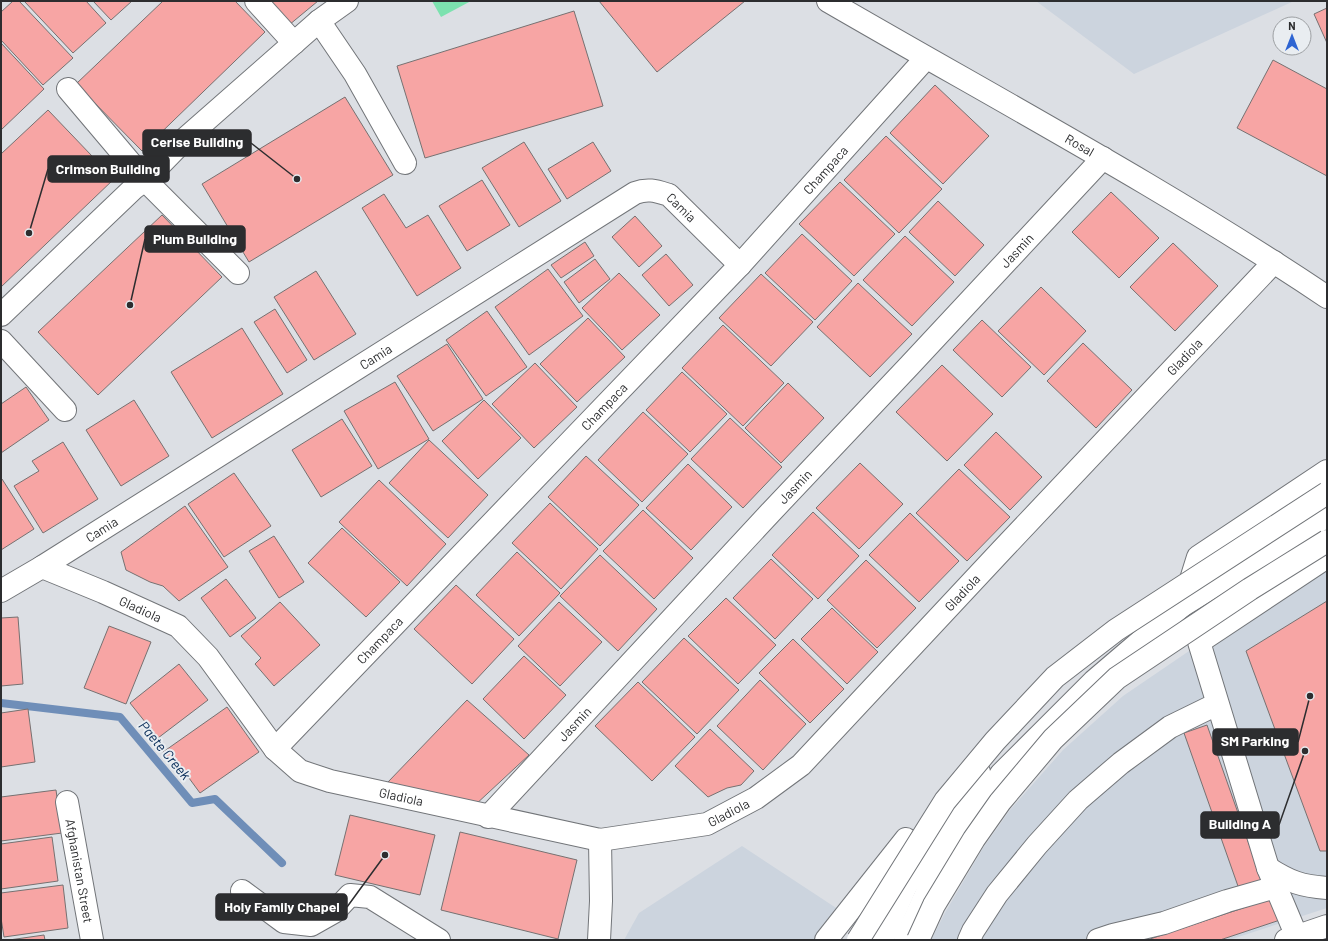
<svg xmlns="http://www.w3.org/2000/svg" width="1328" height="941" viewBox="0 0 1328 941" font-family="Barlow,sans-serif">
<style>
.built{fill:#ccd4de}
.green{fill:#7ce2af}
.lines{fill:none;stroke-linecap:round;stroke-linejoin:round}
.stream{stroke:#6f8eb8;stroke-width:8}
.building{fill:#f7a5a4;stroke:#767171}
.minor-casing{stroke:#727579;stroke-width:24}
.major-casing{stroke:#727579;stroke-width:24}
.minor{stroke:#fff;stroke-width:22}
.major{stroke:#fff;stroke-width:22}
.highway-bridge-casing{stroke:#727579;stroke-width:24;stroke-linecap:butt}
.highway-bridge{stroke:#fff;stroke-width:22}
.labels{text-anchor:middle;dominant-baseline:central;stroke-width:4;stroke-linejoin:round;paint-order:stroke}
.street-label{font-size:13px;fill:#2c2d2f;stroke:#e9edf1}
.water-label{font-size:14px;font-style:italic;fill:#032855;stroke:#e9edf1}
.leader{fill:none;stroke:#2c2d2f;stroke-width:1.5}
.callout-dot{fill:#2c2d2f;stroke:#e9edf1;stroke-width:1.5}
.callout{fill:#2c2d2f;stroke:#2c2d2f;stroke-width:1.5}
.callout-label{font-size:14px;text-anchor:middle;font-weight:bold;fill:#fff}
</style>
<rect width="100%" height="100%" fill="#dcdfe4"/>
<path class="built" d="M1036,1H1294L1134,74Z
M1327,557V908L1229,940H931L946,911L983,848L1010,810L1063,750L1123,696Z
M742,846L853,919L838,940H624L639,913Z"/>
<path class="green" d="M432,1H471L441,17Z"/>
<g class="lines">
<path class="stream" d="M1,703L120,717L192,803L215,799L282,863"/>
</g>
<path class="building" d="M13,1H19L73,58L43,85L1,40V12Z
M24,1H86L106,23L73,53Z
M93,1H132L111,20Z
M163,1H235L265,32L142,151L76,84Z
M268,1H318L289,25Z
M599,1H745L657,72Z
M1327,8V43L1314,14Z
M574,11L603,106L425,158L397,66Z
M1,43L44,89L1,130Z
M1273,60L1327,89V176L1237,128Z
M935,85L989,136L943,184L890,133Z
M345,97L393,175L249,262L202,184Z
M48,110L114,179L1,287V154Z
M886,136L942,189L899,233L844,180Z
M524,142L561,201L519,227L482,168Z
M593,142L611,171L567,199L548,169Z
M482,180L510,225L467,251L439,206Z
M840,182L895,234L854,276L799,224Z
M1111,192L1159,238L1119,278L1072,232Z
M384,194L406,228L428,215L461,268L417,296L362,208Z
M938,201L984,245L955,276L909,232Z
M162,215L222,277L98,395L38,332Z
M635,216L662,246L639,267L612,237Z
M802,234L852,281L815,320L765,273Z
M905,236L954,282L912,326L863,280Z
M585,242L594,256L561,278L551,265Z
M1173,243L1218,286L1175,331L1130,287Z
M666,254L693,285L669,306L642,275Z
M595,259L610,279L579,303L564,282Z
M548,269L583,316L529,355L495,307Z
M316,271L356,334L314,360L274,297Z
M619,273L660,315L622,350L582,308Z
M761,274L813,322L771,366L719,318Z
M858,283L912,334L870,377L817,327Z
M1041,287L1086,331L1044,375L998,331Z
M275,309L307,360L287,373L254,322Z
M487,311L527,367L486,396L446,340Z
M588,318L625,357L577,402L540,364Z
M982,320L1031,367L1002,397L953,350Z
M723,325L784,383L743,426L682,368Z
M242,328L283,394L212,438L171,372Z
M1083,343L1132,390L1096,428L1047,381Z
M447,344L483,399L433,431L397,376Z
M535,363L577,407L534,448L492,404Z
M942,365L993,414L947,461L896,412Z
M682,372L727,414L690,452L646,410Z
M395,382L429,439L378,469L344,411Z
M788,383L824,418L781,463L745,428Z
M26,387L49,420L1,453V404Z
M134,400L169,456L121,486L86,430Z
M484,400L521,438L478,479L442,441Z
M643,412L688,454L642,502L598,460Z
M730,418L782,467L743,508L691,459Z
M342,419L372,466L321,497L292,450Z
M996,432L1042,477L1010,510L964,465Z
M429,440L488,495L448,538L389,483Z
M63,442L98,499L43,533L14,486L39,471L32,461Z
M586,456L639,505L600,546L548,497Z
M860,463L903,504L859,549L816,508Z
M688,464L732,507L691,550L646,508Z
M959,469L1010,517L967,561L916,513Z
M234,473L271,526L224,557L188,504Z
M1,479H2L34,529L1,550Z
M379,480L446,544L407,586L339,522Z
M550,503L598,549L561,589L512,543Z
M185,506L228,567L179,601L163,586L150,582L126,570L121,552Z
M643,510L693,558L654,599L603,551Z
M813,512L859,556L818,599L772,555Z
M910,513L959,561L919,602L869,555Z
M342,528L400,582L366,617L308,563Z
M274,536L304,582L279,598L249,551Z
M517,552L560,593L519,636L476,595Z
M600,555L657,609L618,651L560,596Z
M771,559L813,599L775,639L733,598Z
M866,560L916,608L877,648L827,600Z
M226,579L256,618L230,637L201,598Z
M456,585L514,639L472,684L414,629Z
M726,598L776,645L738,684L688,636Z
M1327,601V851H1320L1246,651Z
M280,602L320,645L274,686L255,664L261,658L241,636Z
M559,602L602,642L560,686L518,646Z
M832,608L878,652L847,684L801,639Z
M18,617L23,684L1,686V618Z
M109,626L151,642L126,704L84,688Z
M684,638L739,690L697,734L642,682Z
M793,639L844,689L810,723L759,673Z
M524,656L566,695L524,739L483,699Z
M179,664L208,700L158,738L130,703Z
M760,680L806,724L763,770L717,726Z
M638,682L695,737L652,781L595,726Z
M467,700L529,755L474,806L388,782Z
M227,707L259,752L200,793L186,774L181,777L163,752Z
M28,709L35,762L1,767V713Z
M1207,725L1262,881L1239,889L1184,733Z
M710,729L754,771L741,785L727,788L708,797L675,766Z
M56,790L62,833L1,841V797Z
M350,815L435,835L420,895L335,875Z
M460,832L577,860L558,939L441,910Z
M52,837L58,881L1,889V844Z
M63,885L68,928L4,937L1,918V893Z
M1273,898L1280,920L1220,940H1147Z
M44,935L45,940H9Z"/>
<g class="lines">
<defs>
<g id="minor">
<path d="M256,1L294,43"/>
<path id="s1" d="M828,1C995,98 1166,189 1327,297"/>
<path d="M319,21L355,74L405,163"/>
<path d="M68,89L145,180L238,273"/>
<path d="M1,315L134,188L145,180L187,137L319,21L347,1"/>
<path d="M1,341L65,410"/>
<path id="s2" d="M42,567L103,592L178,626L208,657L275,749L300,771L330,781L600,840L707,824L756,798L801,765L1001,551L1274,262"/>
<path id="s3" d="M1,591L42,567L635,193C648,188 656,191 669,195L740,265"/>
<path d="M1177,609L1327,516"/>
<path id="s4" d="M275,749L740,265L926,58"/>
<path id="s5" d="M67,802L92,940"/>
<path id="s6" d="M488,817L770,513L910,365L1103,158"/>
<path d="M1268,868C1290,882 1301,886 1327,888"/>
<path d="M242,891L284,922L311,925L334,912L350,895L370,897L439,940"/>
<path d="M1297,937L1268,868L1199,642L1327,557"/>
<path d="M599,940L601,901L600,840"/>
<path d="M826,940L906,839"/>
<path d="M882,940L906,886L979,772"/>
<path d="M905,940L927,892L1001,774L1094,681L1183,605L1198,557L1327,471"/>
<path d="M969,940L973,931L997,894L1037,845L1078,800L1121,763L1170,727L1217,704"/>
<path d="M1098,940L1113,935L1164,923L1227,901L1276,887"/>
</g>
<path id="major" d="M1286,940L1327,926"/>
</defs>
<use href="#minor" class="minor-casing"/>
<use href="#major" class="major-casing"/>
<use href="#minor" class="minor"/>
<use href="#major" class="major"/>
<defs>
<path id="highway-bridge" d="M858,940L945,801L995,741L1055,677L1116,630L1327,493
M918,940L934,905L974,839L1000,802L1053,739L1117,678L1250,589L1327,541"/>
</defs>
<use href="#highway-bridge" class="highway-bridge-casing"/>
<use href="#highway-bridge" class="highway-bridge"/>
</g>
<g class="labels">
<g class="street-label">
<text stroke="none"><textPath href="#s1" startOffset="290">Rosal</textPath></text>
<text stroke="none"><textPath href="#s4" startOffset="799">Champaca</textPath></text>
<text stroke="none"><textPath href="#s3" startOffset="801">Camia</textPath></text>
<text stroke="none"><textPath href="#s6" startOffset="775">Jasmin</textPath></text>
<text stroke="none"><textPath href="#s2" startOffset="1426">Gladiola</textPath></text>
<text stroke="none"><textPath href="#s3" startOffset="442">Camia</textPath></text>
<text stroke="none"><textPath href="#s4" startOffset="475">Champaca</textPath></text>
<text stroke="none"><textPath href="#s6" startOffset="451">Jasmin</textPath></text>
<text stroke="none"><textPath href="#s3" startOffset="118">Camia</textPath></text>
<text stroke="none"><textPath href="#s2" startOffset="1102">Gladiola</textPath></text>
<text stroke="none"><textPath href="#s2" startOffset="107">Gladiola</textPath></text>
<text stroke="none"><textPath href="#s4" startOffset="151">Champaca</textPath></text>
<text stroke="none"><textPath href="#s6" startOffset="127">Jasmin</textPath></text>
<text stroke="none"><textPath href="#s2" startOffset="443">Gladiola</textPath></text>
<text stroke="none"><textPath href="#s2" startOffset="779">Gladiola</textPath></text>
<text stroke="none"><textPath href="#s5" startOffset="70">Afghanistan Street</textPath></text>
</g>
<g class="water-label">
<text transform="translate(165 750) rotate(50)">Paete Creek</text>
</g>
</g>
<path class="leader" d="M297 179L251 143M29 233L48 169M130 305L145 239M1310 696L1298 742M1305 751L1279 825M385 855L347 907"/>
<g class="callout-dot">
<circle cx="297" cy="179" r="4"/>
<circle cx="29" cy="233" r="4"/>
<circle cx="130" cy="305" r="4"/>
<circle cx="1310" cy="696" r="4"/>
<circle cx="1305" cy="751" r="4"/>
<circle cx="385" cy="855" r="4"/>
</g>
<g class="callout">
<rect x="143" y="130" width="108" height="26" rx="4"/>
<rect x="48" y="156" width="121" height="26" rx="4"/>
<rect x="145" y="226" width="100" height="26" rx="4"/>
<rect x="1213" y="729" width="85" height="26" rx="4"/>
<rect x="1201" y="812" width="78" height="26" rx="4"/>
<rect x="216" y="894" width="131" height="26" rx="4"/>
</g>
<g class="callout-label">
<text x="197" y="147">Cerise Building</text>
<text x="108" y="174">Crimson Building</text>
<text x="195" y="244">Plum Building</text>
<text x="1255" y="746">SM Parking</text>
<text x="1240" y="829">Building A</text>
<text x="282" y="912">Holy Family Chapel</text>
</g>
<rect width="1328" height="941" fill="none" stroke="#2c2d2f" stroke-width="4"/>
<g transform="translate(1292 36)"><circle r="19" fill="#e9edf1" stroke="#9da0a3"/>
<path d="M0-3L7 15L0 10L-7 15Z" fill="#2e64d2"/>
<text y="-6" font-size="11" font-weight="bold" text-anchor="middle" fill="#2c2d2f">N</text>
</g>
</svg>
